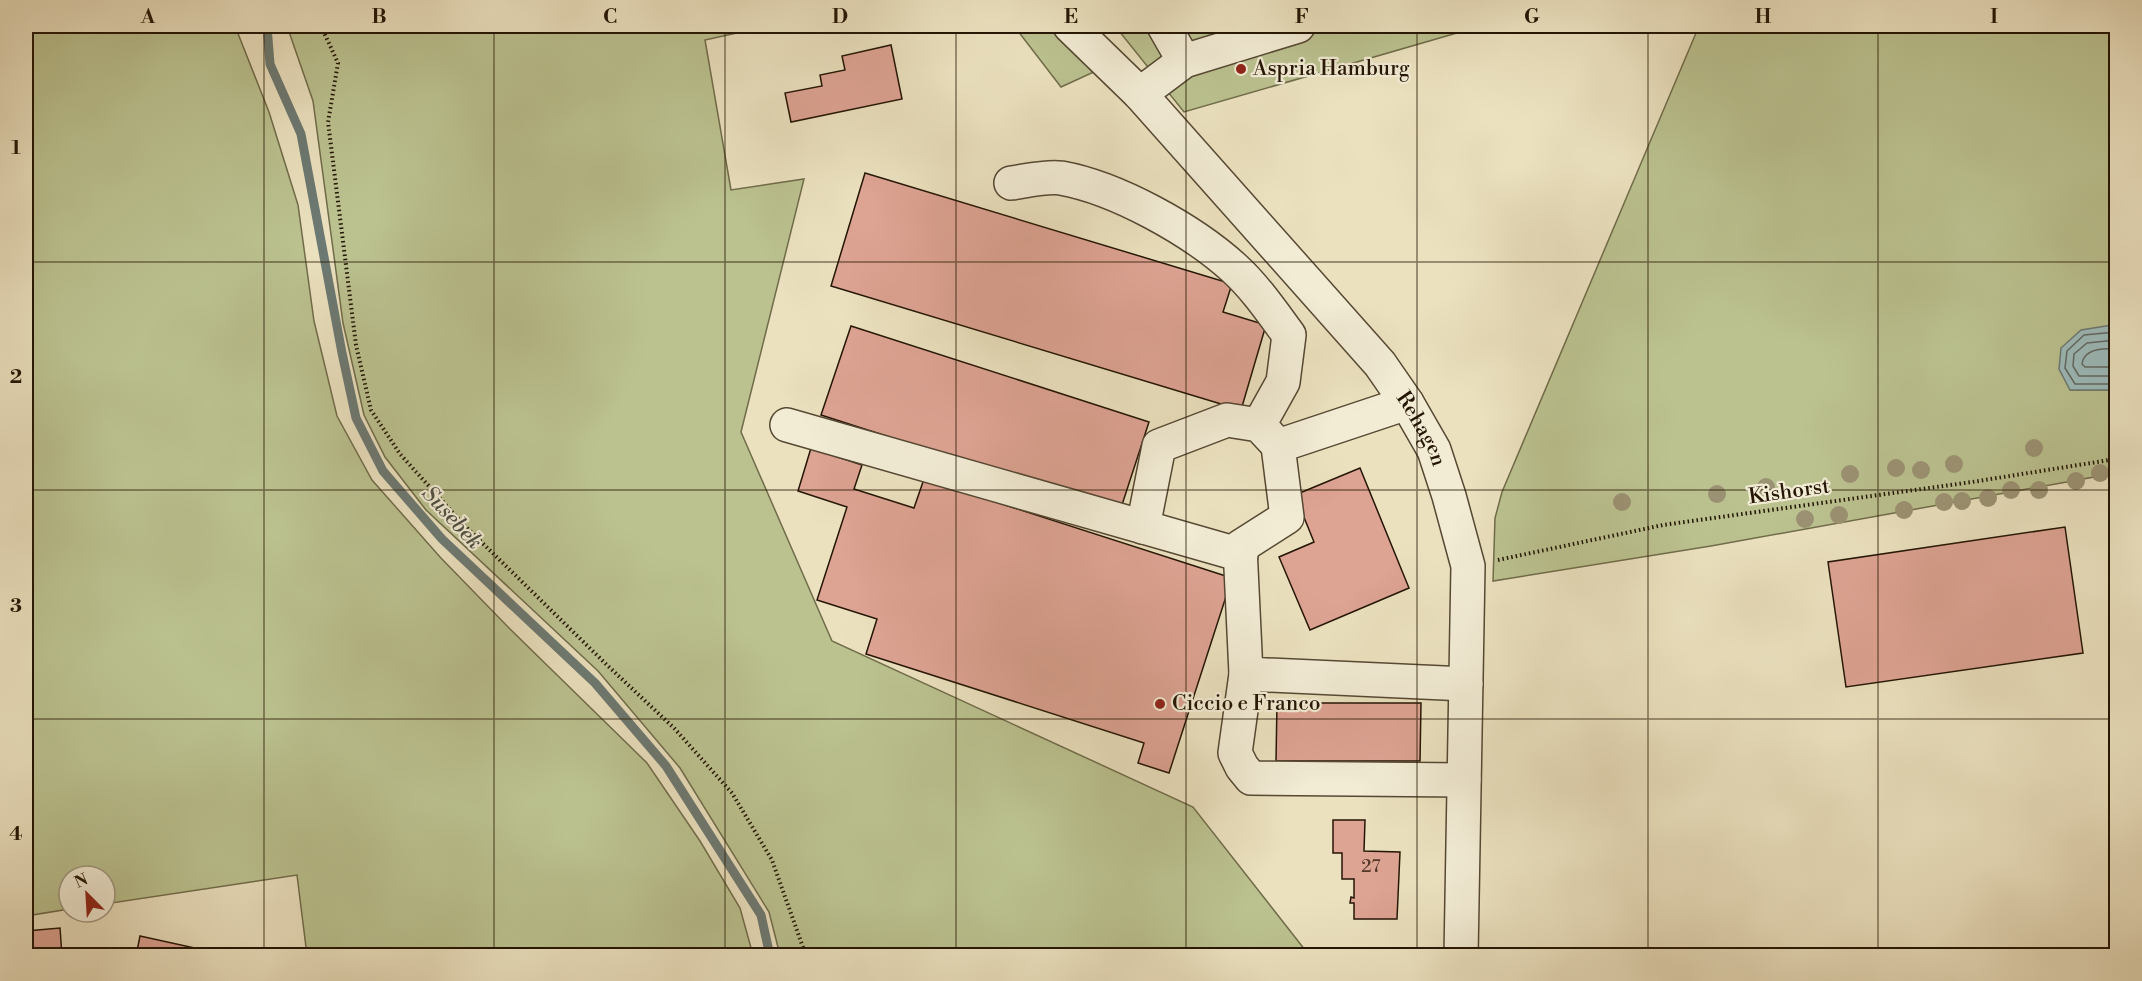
<svg xmlns="http://www.w3.org/2000/svg" width="2142" height="981" viewBox="0 0 2142 981" font-family="'Libre Bodoni',serif">
<style>
.green{fill:#bbc290;stroke:#706c4a;stroke-width:1.5}
.water{fill:#9cbbbb;stroke:#6c7972;stroke-width:1.5}
.lines{fill:none;stroke-linecap:round;stroke-linejoin:round}
.shore{stroke:#606860;stroke-width:1.5}
.stream{stroke:#6c7972;stroke-width:9}
.building{fill:#dda393;stroke:#241504;stroke-width:1.5}
.minor-casing{stroke:#564833;stroke-width:36}
.path{stroke:#241504;stroke-width:4;stroke-dasharray:1.5 3;stroke-linecap:butt}
.minor{stroke:#f2ecd5;stroke-width:33}
.tree{fill:#9b9273}
.grid{fill:none;stroke:#241504;stroke-width:1.5;stroke-opacity:0.55}
.poi-dot{fill:#8f2418;stroke:#f2ecd5;stroke-width:2}
.labels{text-anchor:middle;dominant-baseline:central;stroke-width:4.5;stroke-linejoin:round;paint-order:stroke}
.number-label{font-size:18px;fill:#523828}
.poi-label{font-size:21px;fill:#241504;stroke:#f2ecd5;text-anchor:start}
.street-label{font-size:21px;fill:#241504;stroke:#f2ecd5}
.water-label{font-size:22px;font-style:italic;fill:#4e4f44;stroke:#f2ecd5}
.neatline{fill:none;stroke:#241504;stroke-width:2}
.grid-label{font-size:20px;text-anchor:middle;font-weight:bold;fill:#241504}
</style>
<rect width="100%" height="100%" fill="#ebe1bf"/>
<filter id="stains"><feTurbulence type="fractalNoise" baseFrequency=".00333" numOctaves="4"/><feColorMatrix values="0 0 0 0 .2 0 0 0 0 .09 0 0 0 0 .02 0 0 0 .5 -.17"/></filter>
<radialGradient id="worn" r=".72"><stop offset=".6" stop-color="#630" stop-opacity="0"/><stop offset="1" stop-color="#630" stop-opacity=".3"/></radialGradient>
<path class="green" d="M26,26H235L269,112L298,205L314,321L337,416L372,480L440,557L510,629L647,763L700,841L740,908L753,955H307L297,875L105,904V876H69V909L26,916Z
M287,26H768L705,40L731,190L804,179L741,432L832,641L1193,807L1309,955H780L769,912L680,768L598,671L426,510L385,457L364,415L343,323L313,101Z
M1014,26H1058L1096,71L1061,87Z
M1115,26H1481L1184,112Z
M1699,26H2116V327L2112,325L2071,390H2116V473L1711,546L1493,581L1495,518L1502,492Z"/>
<path class="water" d="M2112,325L2116,327V390H2070L2059,369L2061,348L2081,330Z"/>
<g class="lines">
<path class="shore" d="M2116,332L2084,335L2067,351L2065,368L2075,384H2116
M2116,340L2087,343L2074,354L2073,366L2079,376H2116
M2116,349C2104,348 2084,348 2082,364L2085,367H2116"/>
<path class="stream" d="M267,26L270,64L301,134L342,353L356,418L383,471L442,539L595,683L666,766L761,915L770,956"/>
</g>
<path class="building" d="M891,45L902,99L791,122L785,93L822,86L820,75L845,70L842,56Z
M865,173L1232,284L1223,312L1266,325L1241,410L831,286Z
M851,326L1149,422L1120,511L821,415Z
M811,448L862,465L854,489L914,508L924,479L1232,578L1169,773L1138,763L1144,743L866,654L877,619L817,600L847,507L798,491Z
M1360,468L1409,588L1310,630L1279,557L1314,542L1295,495Z
M2065,527L2083,653L1846,687L1828,562Z
M1277,703H1421L1420,761H1276Z
M1333,820H1365L1364,851L1400,852L1397,919H1354V903H1350L1351,897L1354,898V879H1342V853H1333Z
M60,928L62,956H26V931Z
M140,936L213,952L212,956H136Z"/>
<g class="lines">
<defs>
<g id="minor">
<path id="s1" d="M1070,26L1140,94L1380,364L1407,403L1434,450L1449,496L1468,566L1461,956"/>
<path d="M1164,26L1184,61"/>
<path d="M1140,94L1184,61L1298,26"/>
<path d="M1011,183C1026,181 1046,176 1061,178C1117,188 1192,230 1234,268C1255,287 1272,312 1289,335L1283,382L1259,425"/>
<path d="M1407,403L1278,446L1287,517L1240,547L1246,674L1466,684"/>
<path d="M787,425L1241,555"/>
<path d="M1143,527L1159,446L1227,420L1259,425L1273,440"/>
<path d="M1246,674L1235,753L1242,767L1251,778L1464,780"/>
</g>
</defs>
<use href="#minor" class="minor-casing"/>
<path class="path" d="M321,26L338,63L328,122L356,345L371,410L400,454L462,523L608,666L674,728L732,793L772,860L806,956
M1498,560L1663,525L1972,482L2116,459"/>
<use href="#minor" class="minor"/>
</g>
<g class="tree">
<circle cx="2034" cy="448" r="9"/>
<circle cx="1954" cy="464" r="9"/>
<circle cx="1896" cy="468" r="9"/>
<circle cx="1921" cy="470" r="9"/>
<circle cx="2100" cy="473" r="9"/>
<circle cx="1850" cy="474" r="9"/>
<circle cx="2076" cy="481" r="9"/>
<circle cx="1766" cy="487" r="9"/>
<circle cx="2011" cy="490" r="9"/>
<circle cx="2039" cy="490" r="9"/>
<circle cx="1717" cy="494" r="9"/>
<circle cx="1988" cy="498" r="9"/>
<circle cx="1962" cy="501" r="9"/>
<circle cx="1622" cy="502" r="9"/>
<circle cx="1944" cy="502" r="9"/>
<circle cx="1904" cy="510" r="9"/>
<circle cx="1839" cy="515" r="9"/>
<circle cx="1805" cy="519" r="9"/>
</g>
<path class="grid" d="M264,26V956M494,26V956M725,26V956M956,26V956M1186,26V956M1417,26V956M1648,26V956M1878,26V956M26,262H2116M26,490H2116M26,719H2116"/>
<g class="poi-dot">
<circle cx="1241" cy="69" r="6"/>
<circle cx="1160" cy="704" r="6"/>
</g>
<g class="labels">
<g class="number-label">
<text x="1371" y="866">27</text>
</g>
<g class="poi-label">
<text x="1253" y="69">Aspria Hamburg</text>
<text x="1172" y="704">Ciccio e Franco</text>
</g>
<g class="street-label">
<text stroke="none"><textPath href="#s1" startOffset="536">Rehagen</textPath></text>
<text transform="translate(1789 492) rotate(-8)">Kishorst</text>
</g>
<g class="water-label">
<text transform="translate(452 518) rotate(47)">Susebek</text>
</g>
</g>
<rect width="2142" height="981" fill="none" stroke="#ebe1bf" stroke-width="66"/>
<g transform="translate(87 894) rotate(336)"><circle r="28" fill="#f2ecd5" stroke="#a09681" stroke-width="1.5"/>
<path d="M0-4.5L10 22L0 15L-10 22Z" fill="#8f2418"/>
<text y="-9" font-size="16" font-weight="bold" text-anchor="middle" fill="#241504">N</text>
</g>
<rect x="33" y="33" width="2076" height="915" class="neatline"/>
<g class="grid-label">
<text x="148" y="23">A</text>
<text x="379" y="23">B</text>
<text x="610" y="23">C</text>
<text x="840" y="23">D</text>
<text x="1071" y="23">E</text>
<text x="1302" y="23">F</text>
<text x="1532" y="23">G</text>
<text x="1763" y="23">H</text>
<text x="1994" y="23">I</text>
<text x="16" y="154">1</text>
<text x="16" y="383">2</text>
<text x="16" y="612">3</text>
<text x="16" y="840">4</text>
</g>
<rect width="100%" height="100%" filter="url(#stains)"/>
<rect width="100%" height="100%" fill="url(#worn)"/>
</svg>
